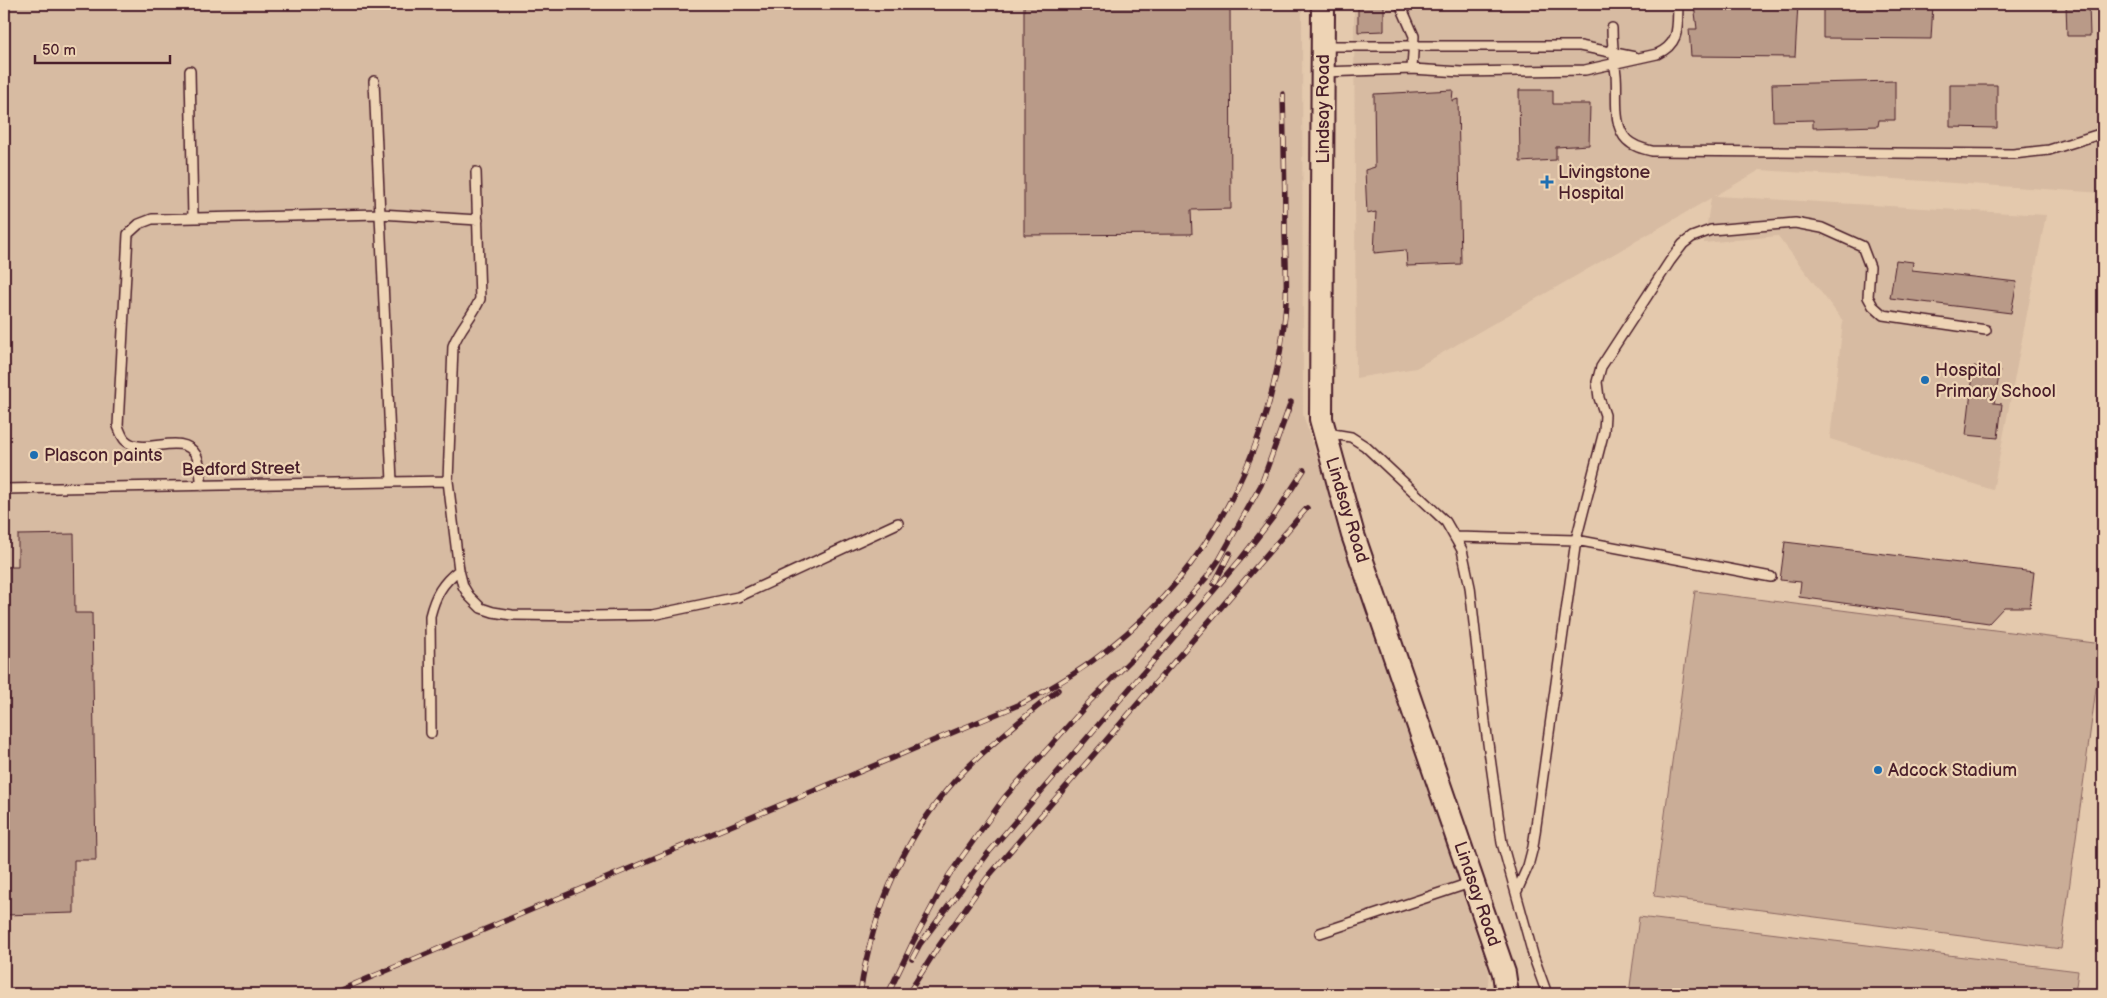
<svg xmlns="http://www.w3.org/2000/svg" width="2107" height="998" viewBox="0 0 2107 998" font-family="'Balsamiq Sans',sans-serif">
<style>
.built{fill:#d7bba2}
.green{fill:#caad97;stroke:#8a6661}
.building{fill:#b99a88;stroke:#4a1f2b}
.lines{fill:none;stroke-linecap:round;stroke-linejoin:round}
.lane-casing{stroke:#4a1f2b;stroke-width:12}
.secondary-casing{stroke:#4a1f2b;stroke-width:26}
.lane{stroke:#eed4b5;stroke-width:9}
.secondary{stroke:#eed4b5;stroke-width:22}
.rail-casing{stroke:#4a1f2b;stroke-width:5.5}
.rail{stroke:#eed4b5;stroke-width:4;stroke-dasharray:11;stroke-linecap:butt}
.poi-dot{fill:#1f6fb2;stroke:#eed4b5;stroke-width:2}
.labels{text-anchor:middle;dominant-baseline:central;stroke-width:4.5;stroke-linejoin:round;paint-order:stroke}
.street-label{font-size:18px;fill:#4a1f2b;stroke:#eed4b5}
.poi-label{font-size:18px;fill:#4a1f2b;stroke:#eed4b5;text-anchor:start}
</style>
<rect width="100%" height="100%" fill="#e4c9ad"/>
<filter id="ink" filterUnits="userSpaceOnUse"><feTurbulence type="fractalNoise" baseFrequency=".02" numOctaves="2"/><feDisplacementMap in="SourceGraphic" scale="10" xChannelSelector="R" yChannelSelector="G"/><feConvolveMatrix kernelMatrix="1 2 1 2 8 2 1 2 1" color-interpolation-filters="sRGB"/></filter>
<g filter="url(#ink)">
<path class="built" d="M4,4H1302L1303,415L1489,972L1487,994H4Z
M1354,4H2103V193L1760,170L1715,196L2046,215L1993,490L1830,439L1843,321L1778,236L1704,243L1711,198L1416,368L1356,378Z"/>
<path class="green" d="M1695,591L2102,644L2061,949L1654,896Z
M1639,917L2078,971L2075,994H1629Z"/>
<path class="building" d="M1024,4H1230L1231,209L1191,210L1192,234L1024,235Z
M1358,4H1384V31L1358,32Z
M1694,4H1798L1795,57L1691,56L1689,29H1697Z
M1846,4H1885L1886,6L1933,4L1931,39L1823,38V6Z
M2066,4H2089L2090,36H2067Z
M1895,81V120H1879L1878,126L1813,128V120L1773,121L1772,84Z
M1950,85H1997V128L1950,127Z
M1453,90L1452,101L1458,99L1461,264L1407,266L1406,250L1374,253L1376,212L1367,214L1365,170L1375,167L1374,94Z
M1519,90H1553V104H1590L1589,145L1556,147V160L1520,162Z
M1896,260L1913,262L1912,270L2017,282L2011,313L1890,298Z
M1974,366L2000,371L1994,403L2002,404L1998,438L1966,435Z
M74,534L75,613H92L96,860H74V913L4,915V567H18V535Z
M1785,542L2034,572L2030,607H2004L1989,623L1799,597L1801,582L1780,580Z"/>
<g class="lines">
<defs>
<path id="lane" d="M1400,4L1414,36L1412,69
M1612,28C1612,45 1614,59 1616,75C1618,95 1612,125 1627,140C1634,147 1644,149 1652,151L2013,154L2049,150L2103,133
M1323,46H1580L1635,57
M190,71L193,218
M1323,72L1412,69L1462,72L1585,70L1657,54C1681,43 1677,26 1678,4
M374,81L392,482
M476,172L480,299C473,316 459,329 453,346L448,481L459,570L463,586L469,596L481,608L493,612L512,615L591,616L652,615L738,597L898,523
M1327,433L1351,437L1365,446L1446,522L1462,550L1470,587L1485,722L1502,843L1534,958L1547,994
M202,486C200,477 201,463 196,455C182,430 143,458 125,440C122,437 120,431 118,426L128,234L139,224L152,219L380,214L478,220
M4,489L448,481
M1456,537L1576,540L1533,847L1528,866L1516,893
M1771,577L1576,540L1604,431L1605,415L1599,398L1597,382L1601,367L1670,261L1683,244L1692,237L1711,230L1795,223L1822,228L1862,246L1870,267L1868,297L1873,306L1883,315L1986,330
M431,733L430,616C435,596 442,583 459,570
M1320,933L1473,882"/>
<path id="secondary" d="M1323,4L1321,419L1353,535L1504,973L1507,994"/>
</defs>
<use href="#lane" class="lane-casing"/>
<use href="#secondary" class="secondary-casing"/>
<use href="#lane" class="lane"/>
<use href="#secondary" class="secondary"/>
<defs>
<path id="rail" d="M1214,584L1230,553
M912,959L920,944L989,852L1240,560L1274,516L1304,470
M331,994L1023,703C1053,687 1083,670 1109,648C1209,569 1270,450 1284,324C1288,294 1286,264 1285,234C1285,187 1284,140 1283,94
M860,994C872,911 906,829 966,769C995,740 1027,715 1058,690
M888,994L913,942L949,875L1004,798L1091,700L1160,631L1207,577L1219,560L1261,485L1291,402
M908,994L938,947L987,878L1307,508"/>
</defs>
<use href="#rail" class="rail-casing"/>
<use href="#rail" class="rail"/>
</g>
</g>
<g class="poi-dot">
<path d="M1544.5 174.5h5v5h5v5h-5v5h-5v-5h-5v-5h5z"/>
<circle cx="1925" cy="380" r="5"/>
<circle cx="34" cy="455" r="5"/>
<circle cx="1878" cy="770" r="5"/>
</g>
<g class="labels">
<g class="street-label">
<text transform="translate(1323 109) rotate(-90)">Lindsay Road</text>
<text transform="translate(241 469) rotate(-1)">Bedford Street</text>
<text transform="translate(1347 510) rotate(73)">Lindsay Road</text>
<text transform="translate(1477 894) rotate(71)">Lindsay Road</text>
</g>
<g class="poi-label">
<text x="1558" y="172">Livingstone<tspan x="1558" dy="21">Hospital</tspan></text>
<text x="1935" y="370">Hospital<tspan x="1935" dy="21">Primary School</tspan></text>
<text x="44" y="455">Plascon paints</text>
<text x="1888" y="770">Adcock Stadium</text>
</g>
</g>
<rect width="2107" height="998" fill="none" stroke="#eed4b5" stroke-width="20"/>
<rect x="10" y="10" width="2087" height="978" fill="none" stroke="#4a1f2b" stroke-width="2" filter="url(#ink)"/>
<path d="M35 55v8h135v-8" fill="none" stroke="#4a1f2b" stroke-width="2.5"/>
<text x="42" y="55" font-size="15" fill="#4a1f2b" stroke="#eed4b5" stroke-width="4" paint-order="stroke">50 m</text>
</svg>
